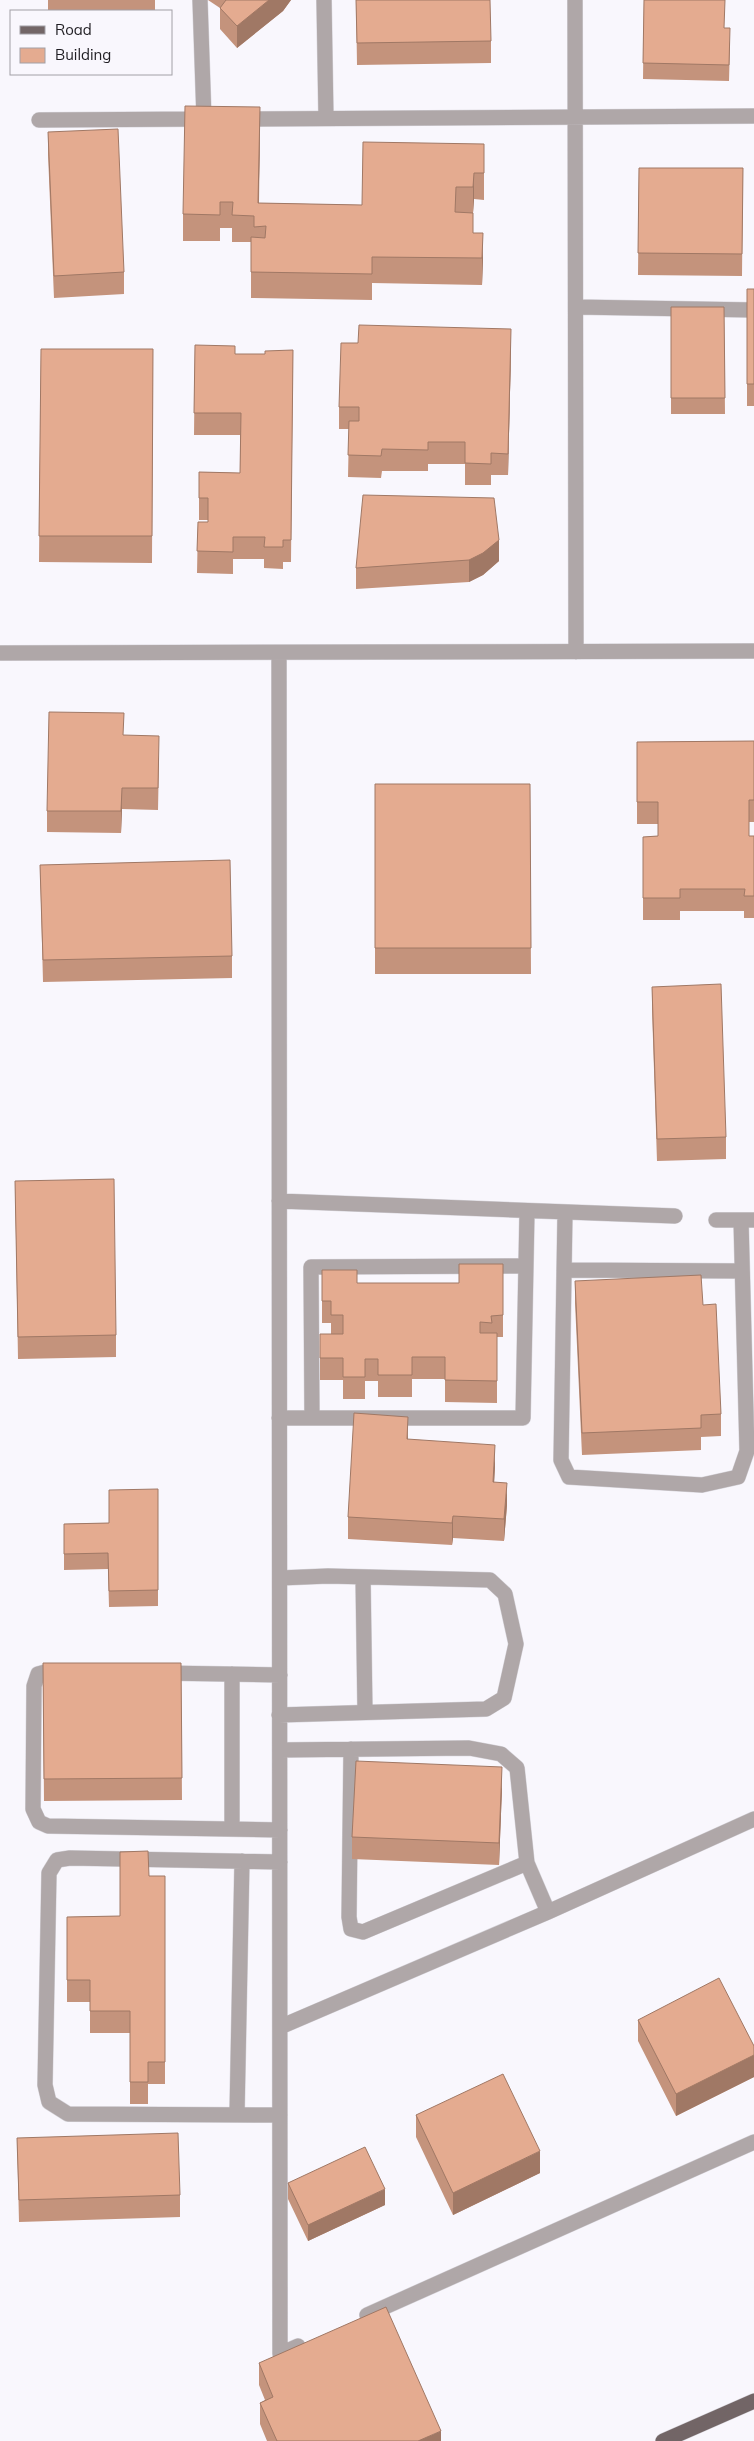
<svg xmlns="http://www.w3.org/2000/svg" width="754" height="2441" viewBox="0 0 754 2441" font-family="Mulish,sans-serif">
<style>
.lines{fill:none;stroke-linecap:round;stroke-linejoin:round}
.minor-casing{stroke:#d6d4da;stroke-width:16}
.major-casing{stroke:#d6d4da;stroke-width:16}
.minor{stroke:#afa7a8;stroke-width:15}
.major{stroke:#726566;stroke-width:15}
.wall{fill:#c4937c}
.shaded-wall{fill:#a07865}
.building{fill:#e4ab90;stroke:#a07865}
</style>
<rect width="100%" height="100%" fill="#f9f7fd"/>
<g class="lines">
<defs>
<path id="minor" d="M200,0L204,119
M324,0L326,118
M575,0L576,652
M241,119L754,116
M39,120L205,119
M576,307L754,310
M0,653L754,651
M279,653L280,2354L298,2346
M279,1201L675,1216
M565,1213L561,1460L569,1477L702,1485L738,1477L747,1451L741,1220
M716,1220H754
M564,1270L742,1271
M312,1417L311,1267L526,1266
M279,1418H523L527,1212
M363,1577L365,1712
M61,1671H49L38,1674L34,1686L33,1809L39,1822L48,1826L280,1830
M162,1673L280,1675
M279,1715L486,1709L504,1698L516,1644L505,1594L490,1580L328,1576L280,1578
M351,1749L349,1917L351,1929L363,1932L527,1863
M280,1750L469,1748L501,1754L517,1768L527,1863L548,1912
M232,1828V1674
M280,2027L548,1912L754,1819
M237,2114L242,1861
M280,2115L68,2114L49,2102L45,2085L49,1873L57,1860L70,1858L280,1862
M367,2315L754,2142"/>
<path id="major" d="M663,2441L754,2401"/>
</defs>
<use href="#minor" class="minor-casing"/>
<use href="#major" class="major-casing"/>
<use href="#minor" class="minor"/>
<use href="#major" class="major"/>
</g>
<path class="wall" d="M48,0H155V11H48Z
M208,0H291L283,11L237,48L220,29V8Z
M356,0L491,41V63L357,65Z
M644,0L724,28L730,44L729,81L643,79Z
M48,132L124,272V294L54,298L48,154Z
M260,133L259,203L362,205L484,144V200L474,199L473,213V233L483,259L482,285L372,283V300L251,298V242H232V228H220V241H183V214Z
M639,168H743L742,276L638,275Z
M747,289H754V406H747Z
M671,307H724L725,414H671Z
M195,345L235,354H265L293,350L291,562H283V569L264,568V559H233V574L197,573L198,522H208V520H199V472L240,473V435H194Z
M41,349H153L152,563L39,562Z
M511,351L508,475H491V485H465V464H428V471H382L381,478L348,477L349,429H339V407Z
M499,540V561L483,575L469,582L356,589V568Z
M124,735L159,758L158,810L122,809L121,833L47,832V811Z
M754,741V822H749V836H754V918H744V911H680V920H643V837L658,836V824H637V742Z
M375,784H530L531,974H375Z
M40,865L232,956V978L43,982Z
M652,987L726,1137V1159L657,1161L652,1009Z
M15,1181L116,1335V1357L18,1359Z
M503,1264V1337H497V1403L445,1402V1379H412V1397H378V1381H365V1399H343V1380H320V1334H331V1323H322V1270L357,1283H459Z
M575,1281L703,1305L721,1414V1436L701,1437V1450L582,1455L575,1303Z
M495,1466L494,1482L507,1505L504,1541L453,1538L452,1545L348,1539V1517Z
M158,1489V1606L109,1607L108,1569L64,1570V1524L109,1523Z
M181,1663L182,1800L44,1801L43,1685Z
M502,1788L499,1865L352,1859V1837Z
M149,1876H165V2084H148V2104H130V2033H90V2002H67V1917L120,1916Z
M638,2020L754,2046V2077L676,2116L638,2041Z
M416,2115L540,2173L453,2215L416,2137Z
M17,2138L180,2195V2217L19,2222Z
M288,2183L385,2205L308,2241L288,2199Z
M259,2363L441,2441H267L260,2424V2403L265,2400L259,2385Z"/>
<path class="shaded-wall" d="M269,0H291L283,11L237,48V26Z
M260,107V133L258,229V203Z
M474,173V199L473,213V187Z
M483,233V259L482,285V258Z
M511,329V351L508,475V454Z
M499,540V561L483,575L469,582V560Z
M122,788V809L121,833V811Z
M408,1417V1438L407,1461V1439Z
M495,1445V1466L493,1504V1482Z
M507,1483V1505L504,1541V1519Z
M453,1516V1538L452,1545V1523Z
M502,1767V1788L499,1865V1843Z
M754,2055V2077L676,2116V2094Z
M540,2151V2173L453,2215V2193Z
M385,2189V2205L308,2241V2225Z
M441,2431V2441H418Z"/>
<path class="building" d="M226,0H269L237,26L220,8Z
M356,0H490L491,41L357,43Z
M644,0H725L724,28H730L729,65L643,63Z
M185,106L260,107L258,203L362,205L363,142L484,144V173H474L473,187H456L455,212L473,213V233H483L482,258L372,257V274L251,272V237L265,238L266,226L254,227V216L232,215L233,202H220V215L183,214Z
M118,129L124,272L54,276L48,132Z
M639,168H743L742,254L638,253Z
M747,289H754V384H747Z
M671,307H724L725,398H671Z
M359,325L511,329L508,454L491,453V464L465,463V442H428V450L382,449L381,456L348,455L349,421H359V407H339L341,343H358Z
M195,345L235,346V354H265V351L293,350L291,540H283V547H264L265,537H233V552L197,551L198,522H208V498H199V472L240,473L241,413H194Z
M41,349H153L152,536H39Z
M363,495L494,498L499,540L483,553L469,560L356,568Z
M49,712L124,713L123,735L159,736L158,788H122L121,811H47Z
M754,741V800H749V836H754V896H744L745,889H680V898H643V837L658,836V802H637V742Z
M375,784H530L531,948H375Z
M230,860L232,956L43,960L40,865Z
M721,984L726,1137L657,1139L652,987Z
M114,1179L116,1335L18,1337L15,1181Z
M459,1264H503V1315L491,1316L492,1323L480,1322V1333H497V1381L445,1380V1357H412V1375H378V1359H365V1377H343V1358H320V1334H343V1315H331V1301H322V1270H357V1283H459Z
M701,1275L703,1305L716,1304L721,1414L701,1415V1428L582,1433L575,1281Z
M354,1413L408,1417L407,1439L495,1445L493,1482L507,1483L504,1519L453,1516L452,1523L348,1517Z
M158,1489V1590L109,1591L108,1553L64,1554V1524L109,1523V1490Z
M43,1663H181L182,1778L44,1779Z
M356,1761L502,1767L499,1843L352,1837Z
M148,1851L149,1876H165V2062H148V2082H130V2011H90V1980H67V1917L120,1916V1852Z
M719,1978L754,2046V2055L676,2094L638,2020Z
M503,2074L540,2151L453,2193L416,2115Z
M178,2133L180,2195L19,2200L17,2138Z
M365,2147L385,2189L308,2225L288,2183Z
M386,2307L441,2431L418,2441H277L260,2403L273,2397L259,2363Z"/>
<rect x="10" y="10" width="162" height="65" fill="#f9f7fd" stroke="#a2a0a6"/>
<rect x="20" y="26" width="25" height="8" fill="#726566" stroke="#a2a0a6"/>
<text x="55" y="35" font-size="15" fill="#201e23">Road</text>
<rect x="20" y="48" width="25" height="15" fill="#e4ab90" stroke="#a2a0a6"/>
<text x="55" y="60" font-size="15" fill="#201e23">Building</text>
</svg>
